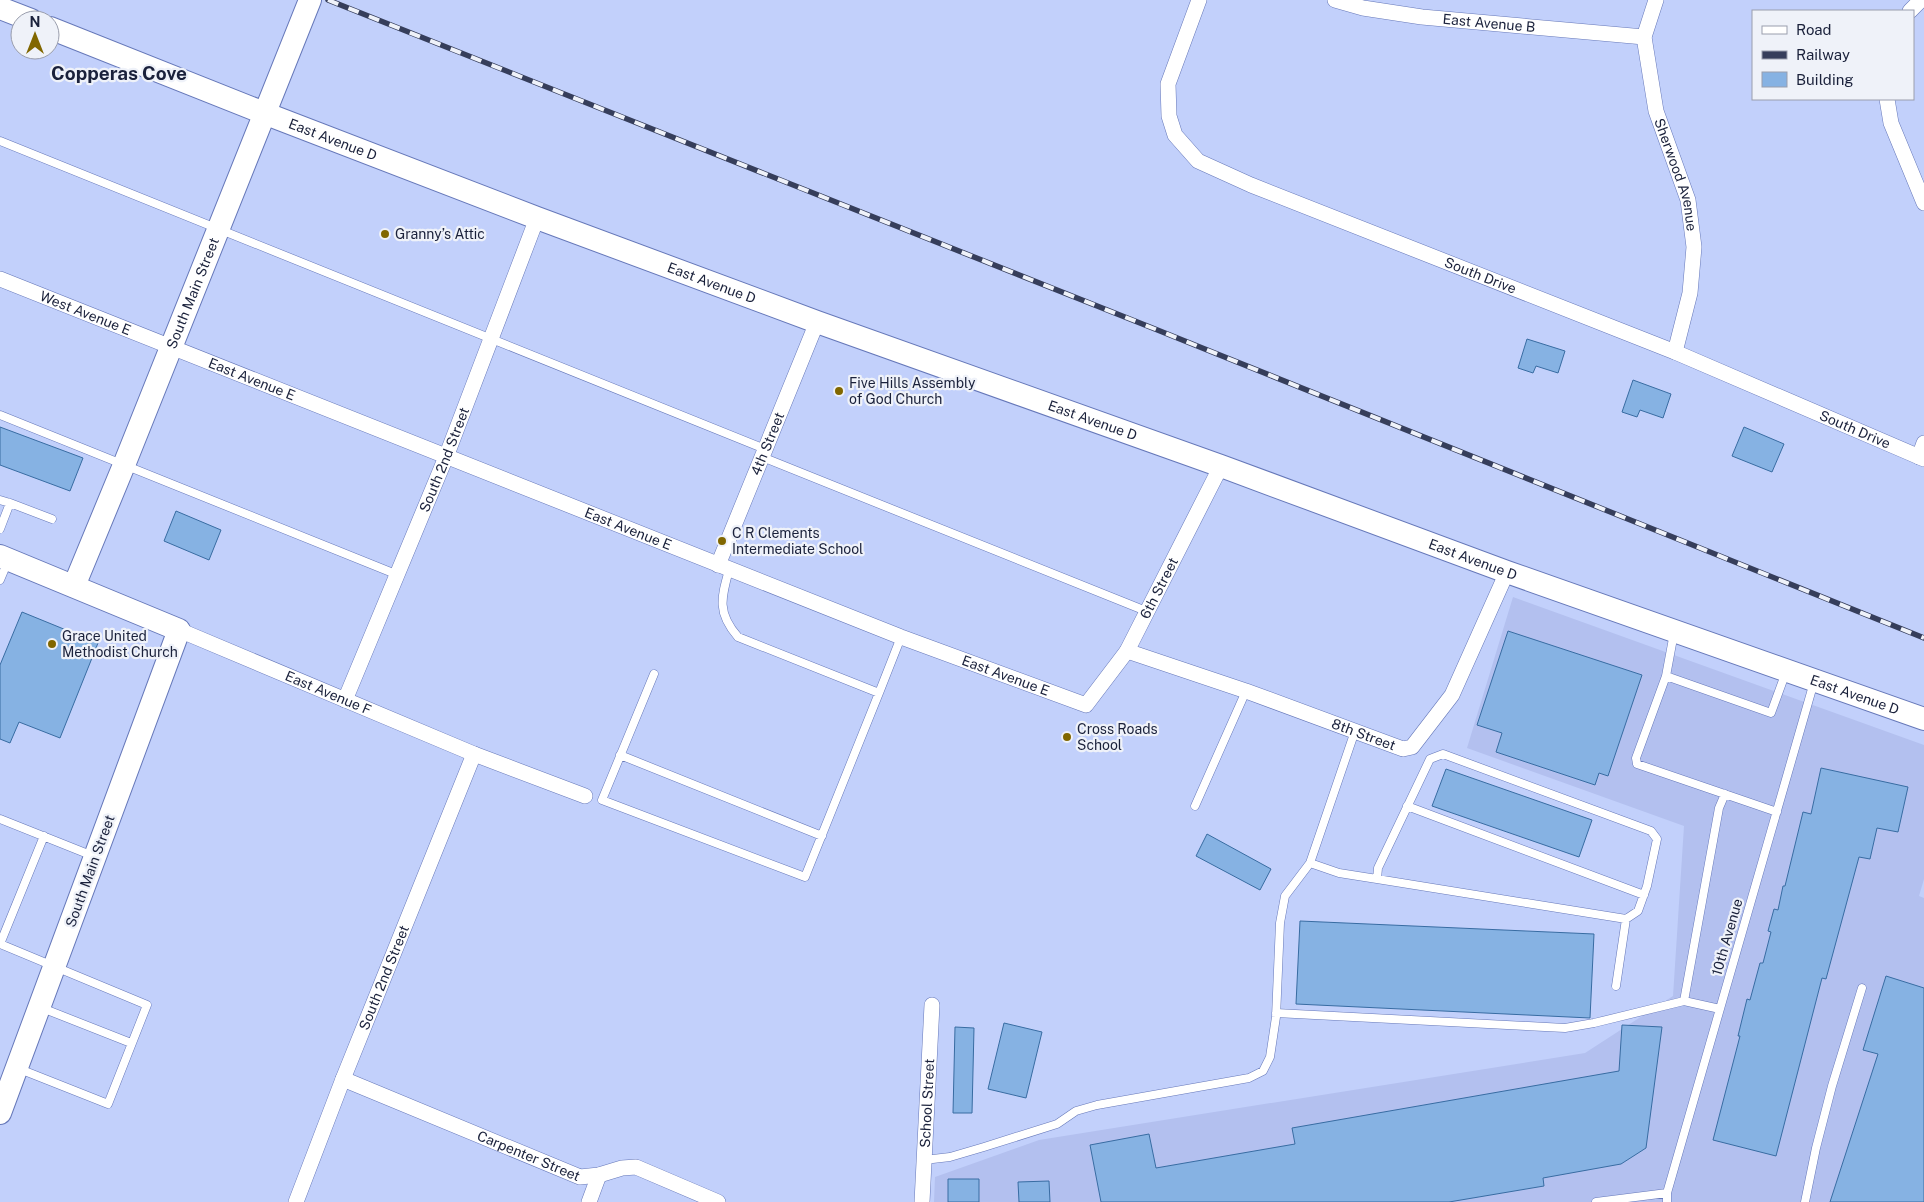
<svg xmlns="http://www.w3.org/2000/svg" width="1924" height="1202" viewBox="0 0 1924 1202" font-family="'Public Sans',sans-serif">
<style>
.built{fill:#b3c0ef}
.building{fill:#86b2e3;stroke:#386ca2}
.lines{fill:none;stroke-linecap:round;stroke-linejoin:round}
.lane-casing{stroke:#6678b9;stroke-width:9}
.street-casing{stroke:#6678b9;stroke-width:16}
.secondary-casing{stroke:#6678b9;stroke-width:24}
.lane{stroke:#fff;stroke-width:8}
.street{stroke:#fff;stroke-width:15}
.secondary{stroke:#fff;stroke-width:22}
.rail-casing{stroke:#363e5b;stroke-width:5.5}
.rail{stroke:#eff2f9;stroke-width:4;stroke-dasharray:11;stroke-linecap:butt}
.poi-dot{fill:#816700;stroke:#eff2f9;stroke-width:2}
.labels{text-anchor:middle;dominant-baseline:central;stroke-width:4.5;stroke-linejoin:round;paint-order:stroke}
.street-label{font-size:14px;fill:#1a213b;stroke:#eff2f9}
.poi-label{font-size:14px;fill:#1a213b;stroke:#eff2f9;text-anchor:start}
.district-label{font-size:19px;font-weight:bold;fill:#1a213b;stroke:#eff2f9}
</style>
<rect width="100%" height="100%" fill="#c2d0fb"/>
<path class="built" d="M1513,597L1924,745V879L1919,896L1924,898V1202H934L935,1177L1039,1140L1585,1053L1673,996L1684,826L1467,748Z"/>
<path class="building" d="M1527,339L1565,351L1558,373L1536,366L1533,373L1518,368Z
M1633,380L1671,394L1663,418L1640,410L1637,417L1622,412Z
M0,427L83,458L70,491L0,465Z
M1744,427L1784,444L1772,472L1732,456Z
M176,511L221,530L209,560L164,541Z
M22,612L98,643L60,738L19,722L10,743L0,739V665Z
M1508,631L1642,675L1608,776L1599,773L1595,785L1496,752L1502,733L1477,725Z
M1821,768L1908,787L1898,832L1877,828L1870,859L1859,857L1826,979L1822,978L1776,1156L1713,1140L1740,1036H1738L1747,999L1750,1000L1760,963H1763L1771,932L1768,931L1774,909L1778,910L1783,886H1785L1803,812L1811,814Z
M1446,769L1592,820L1579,857L1432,806Z
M1207,834L1271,869L1260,890L1196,856Z
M1300,921L1594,934L1590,1018L1296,1004Z
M1886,976L1924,988V1202H1830L1878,1054L1863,1050Z
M1004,1023L1042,1032L1026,1098L988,1089Z
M1622,1025L1662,1027L1646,1148L1621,1164L1543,1178L1544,1186L1449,1202H1101L1090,1145L1149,1134L1156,1168L1295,1144L1292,1128L1619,1071Z
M955,1027L974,1028L972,1113H953Z
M948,1179H979V1202H948Z
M1049,1181L1050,1202H1019L1018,1182Z"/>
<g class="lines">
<defs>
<path id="lane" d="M0,141L765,449
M0,415L398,575
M762,457L1146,611
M0,500L10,503
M0,529L10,503L52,519
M729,570C721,598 717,613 738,637L879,693L901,637
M0,580L8,561
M1674,633L1666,676L1636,758L1637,764L1777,812
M654,674L602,800L805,877L879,693
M1666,676L1771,713L1786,672
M620,755L822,836
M1195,806L1246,691
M1407,806L1644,895
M0,819L93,856
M1310,863L1339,873L1377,879L1626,919L1638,911L1647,886L1657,839L1651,831L1443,754L1430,759L1378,868L1377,879
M0,944L147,1005L108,1104L17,1068
M0,944L44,836
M1616,986L1626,919
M42,1008L131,1043
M1720,1009L1684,1001L1719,808L1725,794
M1276,1013L1565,1028L1594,1023L1684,1001
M924,1160L950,1157L984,1147L1057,1124L1076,1111L1097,1105L1249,1078L1263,1071L1270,1057L1276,1017L1280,923L1285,896L1310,863L1355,731
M1596,1202L1667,1193
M1667,1202V1193L1814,682
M1805,1202L1816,1148L1832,1086L1862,988"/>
<g id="street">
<path id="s1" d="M1199,0L1168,84L1169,116L1175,135L1198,161L1251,185L1675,352L1924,459"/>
<path id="s2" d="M1335,0L1363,8L1422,17L1644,37"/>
<path id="s3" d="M1656,0L1644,37L1656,111L1688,200L1694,247L1690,293L1675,352"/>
<path d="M1910,11L1921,0"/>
<path d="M1887,99L1891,123L1924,203"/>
<path id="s4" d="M0,279L901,637L1086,705L1127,651L1221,466"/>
<path d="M1919,457L1924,443"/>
<path id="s5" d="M718,565L817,322"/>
<path id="s6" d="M179,630L474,754L585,796"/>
<path id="s7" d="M1127,651L1246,691L1403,749L1412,747L1452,695L1507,572"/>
<path id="s8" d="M345,700L446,457L537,218"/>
<path id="s9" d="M343,1079L580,1177L599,1175L622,1168L636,1167L718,1202"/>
<path id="s10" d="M296,1202L343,1079L474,754"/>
<path d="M589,1202L599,1175"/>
<path id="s11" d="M922,1202L932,1005"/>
</g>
<g id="secondary">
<path d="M0,8L31,20"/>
<path id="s12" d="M50,28L264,113L537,218L817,322L1221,466L1507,572L1924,719"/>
<path d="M0,556L179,630L0,1113"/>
<path id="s13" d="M74,586L124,465L310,0"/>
</g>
</defs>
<use href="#lane" class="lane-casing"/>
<use href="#street" class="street-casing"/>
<use href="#secondary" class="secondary-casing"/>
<use href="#lane" class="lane"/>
<use href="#street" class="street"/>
<use href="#secondary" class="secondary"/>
<defs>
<path id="rail" d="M328,0L1155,329L1924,638"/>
</defs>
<use href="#rail" class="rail-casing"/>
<use href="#rail" class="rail"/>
</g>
<g class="poi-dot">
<circle cx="385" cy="234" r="5"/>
<circle cx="839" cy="391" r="5"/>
<circle cx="722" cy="541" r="5"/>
<circle cx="52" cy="644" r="5"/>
<circle cx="1067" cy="737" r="5"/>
</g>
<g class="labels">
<g class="street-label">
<text stroke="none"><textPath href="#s2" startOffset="156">East Avenue B</textPath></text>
<text stroke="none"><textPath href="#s12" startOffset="304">East Avenue D</textPath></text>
<text stroke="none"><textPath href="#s3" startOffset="181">Sherwood Avenue</textPath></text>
<text stroke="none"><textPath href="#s1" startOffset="481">South Drive</textPath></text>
<text stroke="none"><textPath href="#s12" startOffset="709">East Avenue D</textPath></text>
<text stroke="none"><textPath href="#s13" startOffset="316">South Main Street</textPath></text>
<text stroke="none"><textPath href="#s4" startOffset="92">West Avenue E</textPath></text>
<text stroke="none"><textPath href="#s4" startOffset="271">East Avenue E</textPath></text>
<text stroke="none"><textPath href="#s12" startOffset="1114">East Avenue D</textPath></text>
<text stroke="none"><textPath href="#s1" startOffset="886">South Drive</textPath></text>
<text stroke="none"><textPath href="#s5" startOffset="131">4th Street</textPath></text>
<text stroke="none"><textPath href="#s8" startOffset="260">South 2nd Street</textPath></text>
<text stroke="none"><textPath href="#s4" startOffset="676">East Avenue E</textPath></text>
<text stroke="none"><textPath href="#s12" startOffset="1519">East Avenue D</textPath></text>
<text stroke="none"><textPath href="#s4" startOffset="1305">6th Street</textPath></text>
<text stroke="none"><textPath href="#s4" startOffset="1081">East Avenue E</textPath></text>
<text stroke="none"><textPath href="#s6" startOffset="162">East Avenue F</textPath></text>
<text stroke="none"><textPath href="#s12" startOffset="1924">East Avenue D</textPath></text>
<text stroke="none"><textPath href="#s7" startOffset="251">8th Street</textPath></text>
<text transform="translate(90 871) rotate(-70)">South Main Street</text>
<text transform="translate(1727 937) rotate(-74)">10th Avenue</text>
<text stroke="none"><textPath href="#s10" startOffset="241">South 2nd Street</textPath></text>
<text stroke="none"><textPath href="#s11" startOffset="99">School Street</textPath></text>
<text stroke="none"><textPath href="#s9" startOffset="201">Carpenter Street</textPath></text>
</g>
<g class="poi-label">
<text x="395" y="234">Granny’s Attic</text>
<text x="849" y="383">Five Hills Assembly<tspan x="849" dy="16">of God Church</tspan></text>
<text x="732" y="533">C R Clements<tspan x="732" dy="16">Intermediate School</tspan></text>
<text x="62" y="636">Grace United<tspan x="62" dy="16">Methodist Church</tspan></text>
<text x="1077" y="729">Cross Roads<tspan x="1077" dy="16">School</tspan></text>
</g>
<g class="district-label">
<text x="119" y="73">Copperas Cove</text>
</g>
</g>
<rect x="1752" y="10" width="162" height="90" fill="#eff2f9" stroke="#9a9ead"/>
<rect x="1762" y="26" width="25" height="8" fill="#ffffff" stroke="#9a9ead"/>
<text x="1796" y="35" font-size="15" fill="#1a213b">Road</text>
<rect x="1762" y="51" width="25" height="8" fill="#363e5b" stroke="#9a9ead"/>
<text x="1796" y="60" font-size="15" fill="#1a213b">Railway</text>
<rect x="1762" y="72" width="25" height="15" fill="#86b2e3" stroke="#9a9ead"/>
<text x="1796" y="85" font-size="15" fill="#1a213b">Building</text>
<g transform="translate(35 35)"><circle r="24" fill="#eff2f9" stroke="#9a9ead"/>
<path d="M0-4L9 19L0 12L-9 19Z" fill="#816700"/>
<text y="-8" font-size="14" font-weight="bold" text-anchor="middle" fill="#1a213b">N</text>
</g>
</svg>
